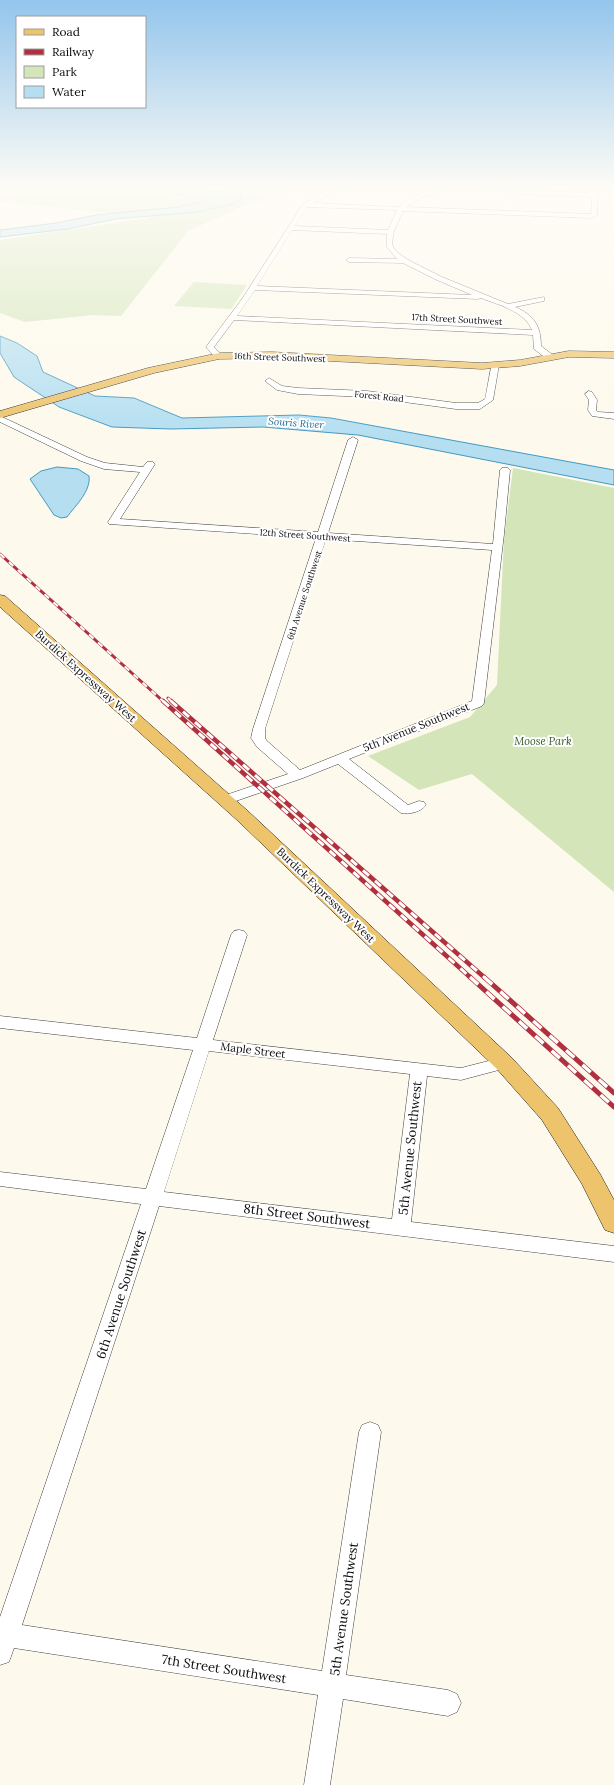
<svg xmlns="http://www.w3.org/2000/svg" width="614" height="1785" viewBox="0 0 614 1785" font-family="Lora,serif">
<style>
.green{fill:#d3e5b9}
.water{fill:#b5dff1;stroke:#4299c2}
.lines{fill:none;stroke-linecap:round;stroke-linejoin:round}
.river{fill:#b5dff1;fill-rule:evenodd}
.minor-casing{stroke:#3f3f3f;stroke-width:1}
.major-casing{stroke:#1d1d1d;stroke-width:1}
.minor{fill:#fff;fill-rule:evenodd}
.major{fill:#edc36c;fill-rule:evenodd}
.rail-far2-casing{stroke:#b03040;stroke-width:3}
.rail-far1-casing{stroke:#b03040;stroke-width:4.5}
.rail-casing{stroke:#b03040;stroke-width:5}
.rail-far2{stroke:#fff;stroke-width:2;stroke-dasharray:6;stroke-linecap:butt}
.rail-far1{stroke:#fff;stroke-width:3;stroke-dasharray:8;stroke-linecap:butt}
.rail{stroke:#fff;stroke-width:3.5;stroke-dasharray:11;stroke-linecap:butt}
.labels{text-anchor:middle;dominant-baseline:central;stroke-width:4;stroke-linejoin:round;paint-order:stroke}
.far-street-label{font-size:9px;fill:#0c0c0c;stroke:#fff}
.far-water-label{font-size:10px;font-style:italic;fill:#206a93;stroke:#fff}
.street-label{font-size:11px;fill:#0c0c0c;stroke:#fff}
.park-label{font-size:11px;font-style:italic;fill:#335e22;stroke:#fff}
.near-street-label{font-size:13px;fill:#0c0c0c;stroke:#fff}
</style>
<rect width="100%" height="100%" fill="#fdf9ec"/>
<path class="green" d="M0,186H292L284,195L248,204L188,231L121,316L93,315L25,322L0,313V240L154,217L0,202Z
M194,282L247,285L231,309L174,306Z
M513,468L614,488V892L472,774L419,790L368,756L470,717L497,685L504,540Z"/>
<path class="water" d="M170,186H193L194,188L207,191L226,192L242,197L240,200L233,204L198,212L115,219L68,229L0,237V230L56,223L96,215L179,207L215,198L177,194L173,193Z
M0,336L17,343L37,356L43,372L95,396L134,398L182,418L299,415L331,418L614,470V485L358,435L263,427L171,429L112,427L59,407L14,377L0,353Z
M57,467L78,469L89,476C91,491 76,505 67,517L61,518L54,515L30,479L41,471Z"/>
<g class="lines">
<path class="river" d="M171,186H181L188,190L228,197L231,203L226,206L210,207L209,205L210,203L217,201L185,196L172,190Z"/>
<defs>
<path id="minor" d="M344,186H352L330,194L313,203L399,207C412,194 437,186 455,186L454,187L421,198L406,207L591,214L592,197L520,194L474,188L471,186H485L520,190L592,193V186H598L597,215L592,218L403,211L394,231L392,242L393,247L398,253L410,261L442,277L508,304L544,297V301L515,307C534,315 541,326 541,346L553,355V359H547L534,349L533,335L234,320L214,347L223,356L219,358H216L206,347L242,299L303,204L326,192ZM307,207L397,210L388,230L295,226ZM292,230L387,234V247L397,259L349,258L346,260L349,262L403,263L437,280L472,295L257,286ZM255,290L478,299L481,298C499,305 524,311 532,330L237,316Z
M492,363H498L499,365L493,400L480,409H456L367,397L298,394L277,390L265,381L269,378L282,386L298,388L367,391L456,403H478L485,399Z
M589,391L592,392L597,400L596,410L598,412L614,413V419L592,416L588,410L589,400L585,394Z
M0,416L87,457L105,463L143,467L147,462H153L155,464L120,519L318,532L348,440L353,437L358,440L328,533L493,544L500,470L502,468H508L510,470L504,534L484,703L482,706L349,759L408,805L419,801L424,802L426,805C421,812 408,815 401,813L338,764L303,778L230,803H220L218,800L220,797L288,774L257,747L251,738L253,729L316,538L109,524L108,522L140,472L104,469L81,461L0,422ZM326,539L492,550L472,701L300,770L267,741L265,738V729Z
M239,930L244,931L247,935L213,1040L461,1068L504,1057L510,1059L513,1063L510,1067L461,1080L427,1076L411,1222L614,1246V1262L159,1206L22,1625L322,1671L359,1432L362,1425L370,1422L378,1425L381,1432L346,1675L448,1690L457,1694L461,1703L457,1712L448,1716L343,1699L330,1785H304L318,1695L14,1648L9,1662L0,1665V1617L141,1204L0,1186V1172L146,1189L193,1050L0,1028V1016L197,1038L231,935L234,931ZM209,1051L410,1074L392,1219L164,1192Z"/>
<path id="major" d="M569,351L614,352V358L569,357L520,366L482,369L272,358L219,359L154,373L0,418V411L148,368L219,353L272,352L482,363L520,360Z
M0,595L5,596L249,812L512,1058L558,1108L600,1174L614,1200V1233L605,1230L582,1184L542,1120L496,1068L237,820L0,607Z"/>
</defs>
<use href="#minor" class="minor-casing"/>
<use href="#major" class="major-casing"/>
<use href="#minor" class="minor"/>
<use href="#major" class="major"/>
<defs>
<path id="rail-far2" d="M0,554L164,702
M168,698L172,702"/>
<path id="rail-far1" d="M163,701L471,978
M171,701L485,978"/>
<path id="rail" d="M470,977L614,1107
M484,977L614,1093"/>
</defs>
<use href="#rail-far2" class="rail-far2-casing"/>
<use href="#rail-far1" class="rail-far1-casing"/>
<use href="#rail" class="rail-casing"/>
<use href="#rail-far2" class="rail-far2"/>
<use href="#rail-far1" class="rail-far1"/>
<use href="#rail" class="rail"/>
</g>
<linearGradient id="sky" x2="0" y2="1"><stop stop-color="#93c5ec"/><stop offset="0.43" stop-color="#fefcf6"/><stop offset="1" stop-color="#fefcf6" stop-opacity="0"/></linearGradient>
<rect width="614" height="436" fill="url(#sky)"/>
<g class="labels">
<g class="far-street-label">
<text transform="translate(457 319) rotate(3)">17th Street Southwest</text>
<text transform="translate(280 357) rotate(2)">16th Street Southwest</text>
<text transform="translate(379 396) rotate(6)">Forest Road</text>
<text transform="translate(305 535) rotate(4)">12th Street Southwest</text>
<text transform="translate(304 595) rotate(-72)">6th Avenue Southwest</text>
</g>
<g class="far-water-label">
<text transform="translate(296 423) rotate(4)">Souris River</text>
</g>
<g class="street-label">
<text transform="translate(86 676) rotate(42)">Burdick Expressway West</text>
<text transform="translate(416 727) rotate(-22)">5th Avenue Southwest</text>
<text transform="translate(326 895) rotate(44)">Burdick Expressway West</text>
<text transform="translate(253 1050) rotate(7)">Maple Street</text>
</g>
<g class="park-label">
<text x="543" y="741">Moose Park</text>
</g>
<g class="near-street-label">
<text transform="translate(410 1148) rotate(-84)">5th Avenue Southwest</text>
<text transform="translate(307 1216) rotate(7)">8th Street Southwest</text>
<text transform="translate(121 1294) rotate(-72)">6th Avenue Southwest</text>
<text transform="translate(344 1609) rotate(-82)">5th Avenue Southwest</text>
<text transform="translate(224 1669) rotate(9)">7th Street Southwest</text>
</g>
</g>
<rect x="16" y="16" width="130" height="92" fill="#ffffff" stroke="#9e9e9e"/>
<rect x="24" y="29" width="20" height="6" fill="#edc36c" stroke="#9e9e9e"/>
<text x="52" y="36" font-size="12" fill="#0c0c0c">Road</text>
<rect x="24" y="49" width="20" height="6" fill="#b03040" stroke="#9e9e9e"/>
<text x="52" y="56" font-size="12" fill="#0c0c0c">Railway</text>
<rect x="24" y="66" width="20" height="12" fill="#d3e5b9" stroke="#9e9e9e"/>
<text x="52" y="76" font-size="12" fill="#0c0c0c">Park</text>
<rect x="24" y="86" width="20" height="12" fill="#b5dff1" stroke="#9e9e9e"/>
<text x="52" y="96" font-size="12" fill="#0c0c0c">Water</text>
</svg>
